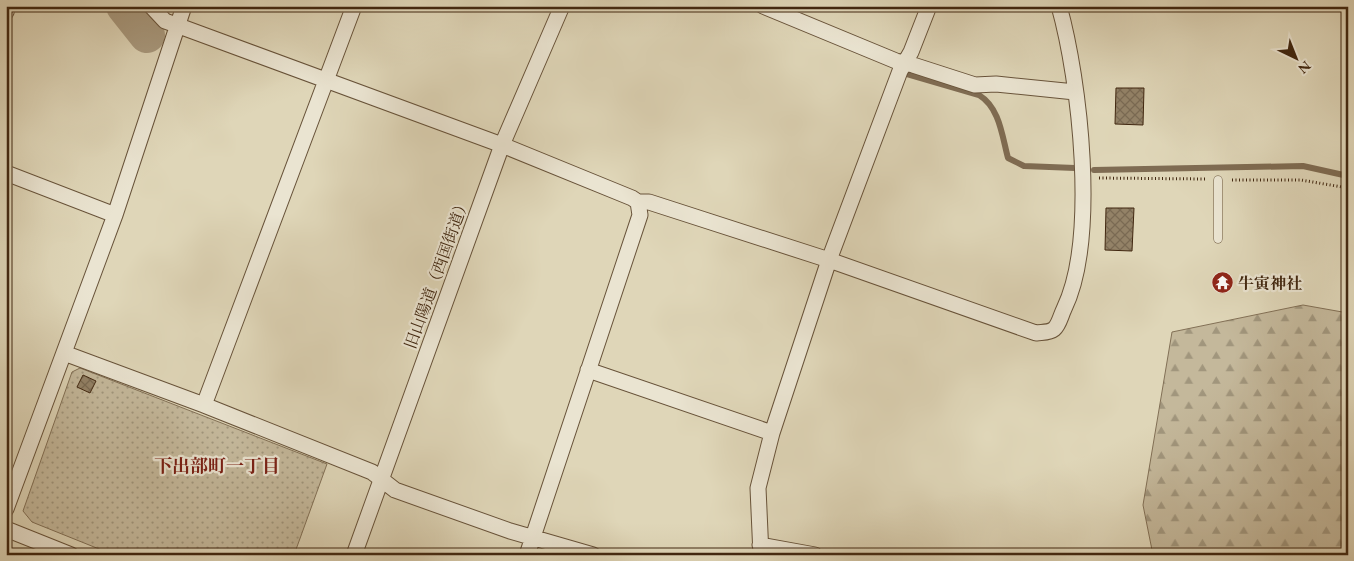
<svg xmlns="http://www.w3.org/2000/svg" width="1354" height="561" viewBox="0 0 1354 561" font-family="'EB Garamond','Noto Serif JP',serif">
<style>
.grass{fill:url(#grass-dots);stroke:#827056}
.forest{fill:url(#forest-firs);stroke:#827056}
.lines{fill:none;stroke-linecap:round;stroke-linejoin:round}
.stream{stroke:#7f6c53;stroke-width:6}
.river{stroke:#a99a7f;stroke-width:36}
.building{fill:url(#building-cross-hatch);stroke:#412710}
.lane-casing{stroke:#68533a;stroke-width:9}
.street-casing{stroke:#68533a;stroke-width:17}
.path{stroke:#412710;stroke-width:3;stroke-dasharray:1 2.5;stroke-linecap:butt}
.lane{stroke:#eae4d1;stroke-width:8}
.street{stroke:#eae4d1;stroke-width:15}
.labels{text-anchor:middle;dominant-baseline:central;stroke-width:4.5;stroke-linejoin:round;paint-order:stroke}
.street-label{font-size:16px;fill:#412710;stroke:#eae4d1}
.poi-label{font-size:16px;font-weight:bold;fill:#412710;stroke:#eae4d1;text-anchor:start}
.neighbourhood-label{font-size:18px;font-weight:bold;fill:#7a1f14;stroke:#eae4d1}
</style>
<defs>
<pattern id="grass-dots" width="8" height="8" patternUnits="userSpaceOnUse" patternTransform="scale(1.25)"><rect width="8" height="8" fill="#c4b89b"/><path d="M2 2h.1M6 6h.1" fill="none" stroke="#a1967d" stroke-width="1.8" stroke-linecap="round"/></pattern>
<pattern id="forest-firs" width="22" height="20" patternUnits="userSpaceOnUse" patternTransform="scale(1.25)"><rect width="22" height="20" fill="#c4b89b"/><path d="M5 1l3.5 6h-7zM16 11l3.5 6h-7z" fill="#a1967d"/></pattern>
<pattern id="building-cross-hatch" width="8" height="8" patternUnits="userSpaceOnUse" patternTransform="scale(1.25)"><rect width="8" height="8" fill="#938267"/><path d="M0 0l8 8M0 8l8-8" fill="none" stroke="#7a6a53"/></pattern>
</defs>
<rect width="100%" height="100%" fill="#dfd6b8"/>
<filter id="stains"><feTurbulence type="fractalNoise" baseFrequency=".004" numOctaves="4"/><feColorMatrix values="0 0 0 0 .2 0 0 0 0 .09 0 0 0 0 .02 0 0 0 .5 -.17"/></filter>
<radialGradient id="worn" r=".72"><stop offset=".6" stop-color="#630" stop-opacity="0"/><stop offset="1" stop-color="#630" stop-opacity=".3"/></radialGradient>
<path class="grass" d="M80,368L327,464L294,555H114L32,522L23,511L72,372Z"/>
<path class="forest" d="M1303,305L1348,313V555H1153L1143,505L1172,332Z"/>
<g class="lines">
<path class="stream" d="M907,74L979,95C1000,108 1002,136 1008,158L1024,166L1075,168
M1094,170L1303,166L1348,176"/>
<path class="river" d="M124,6L147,35"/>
</g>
<path class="building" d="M1116,88H1144L1143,125L1115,124Z
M1106,208H1134L1132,251L1105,250Z
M1226,278L1227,290L1218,291L1217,279Z
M83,375L96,381L90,393L77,387Z"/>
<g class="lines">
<defs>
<path id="lane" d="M1218,180V239"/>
<path id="street" d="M151,6L165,21L179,26L502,145L632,198L638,202L640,215L527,555
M763,6L896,61L913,65L975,85L996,84L1075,92
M6,12L8,6
M6,173L115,215
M638,202H649L829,260L1036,333C1042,332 1049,333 1054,329C1059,325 1061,315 1064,309C1098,239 1080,81 1059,6
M64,353L204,405L372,472L395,490L510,531L593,555
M588,370L772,433
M204,405L354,6
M6,509L115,215L184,6
M6,529L71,555
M760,545L815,555
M354,555L502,145L562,6
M761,555L758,488L772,433L829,260L900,71L911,52L929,6"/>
</defs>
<use href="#lane" class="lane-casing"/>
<use href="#street" class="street-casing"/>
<path class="path" d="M1099,178L1205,179
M1232,180H1301L1348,188"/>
<use href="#lane" class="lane"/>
<use href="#street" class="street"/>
</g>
<defs>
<symbol id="temple-disc" viewBox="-11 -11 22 22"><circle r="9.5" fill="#8f2418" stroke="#eae4d1"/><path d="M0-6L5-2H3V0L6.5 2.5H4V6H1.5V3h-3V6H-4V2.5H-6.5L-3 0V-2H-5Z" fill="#fff"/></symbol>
</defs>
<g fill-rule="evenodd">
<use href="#temple-disc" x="1210" y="270" width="25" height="25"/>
</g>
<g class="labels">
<g class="street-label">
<text transform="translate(437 273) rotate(-70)">旧山陽道（西国街道）</text>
</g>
<g class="poi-label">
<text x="1238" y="283">牛寅神社</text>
</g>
<g class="neighbourhood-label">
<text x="217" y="465">下出部町一丁目</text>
</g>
</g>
<rect width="1354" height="561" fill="none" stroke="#dfd6b8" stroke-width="25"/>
<rect x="8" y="8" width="1339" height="546" fill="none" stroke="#412710" stroke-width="2.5"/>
<rect x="12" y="12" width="1329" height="536" fill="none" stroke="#412710"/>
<g transform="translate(1296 58) rotate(137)" stroke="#eae4d1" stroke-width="4" paint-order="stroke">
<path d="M0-4L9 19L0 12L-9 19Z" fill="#412710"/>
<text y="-8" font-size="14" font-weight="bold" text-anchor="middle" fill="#412710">N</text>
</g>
<rect width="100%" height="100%" filter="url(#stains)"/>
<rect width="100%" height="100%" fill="url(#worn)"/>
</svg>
